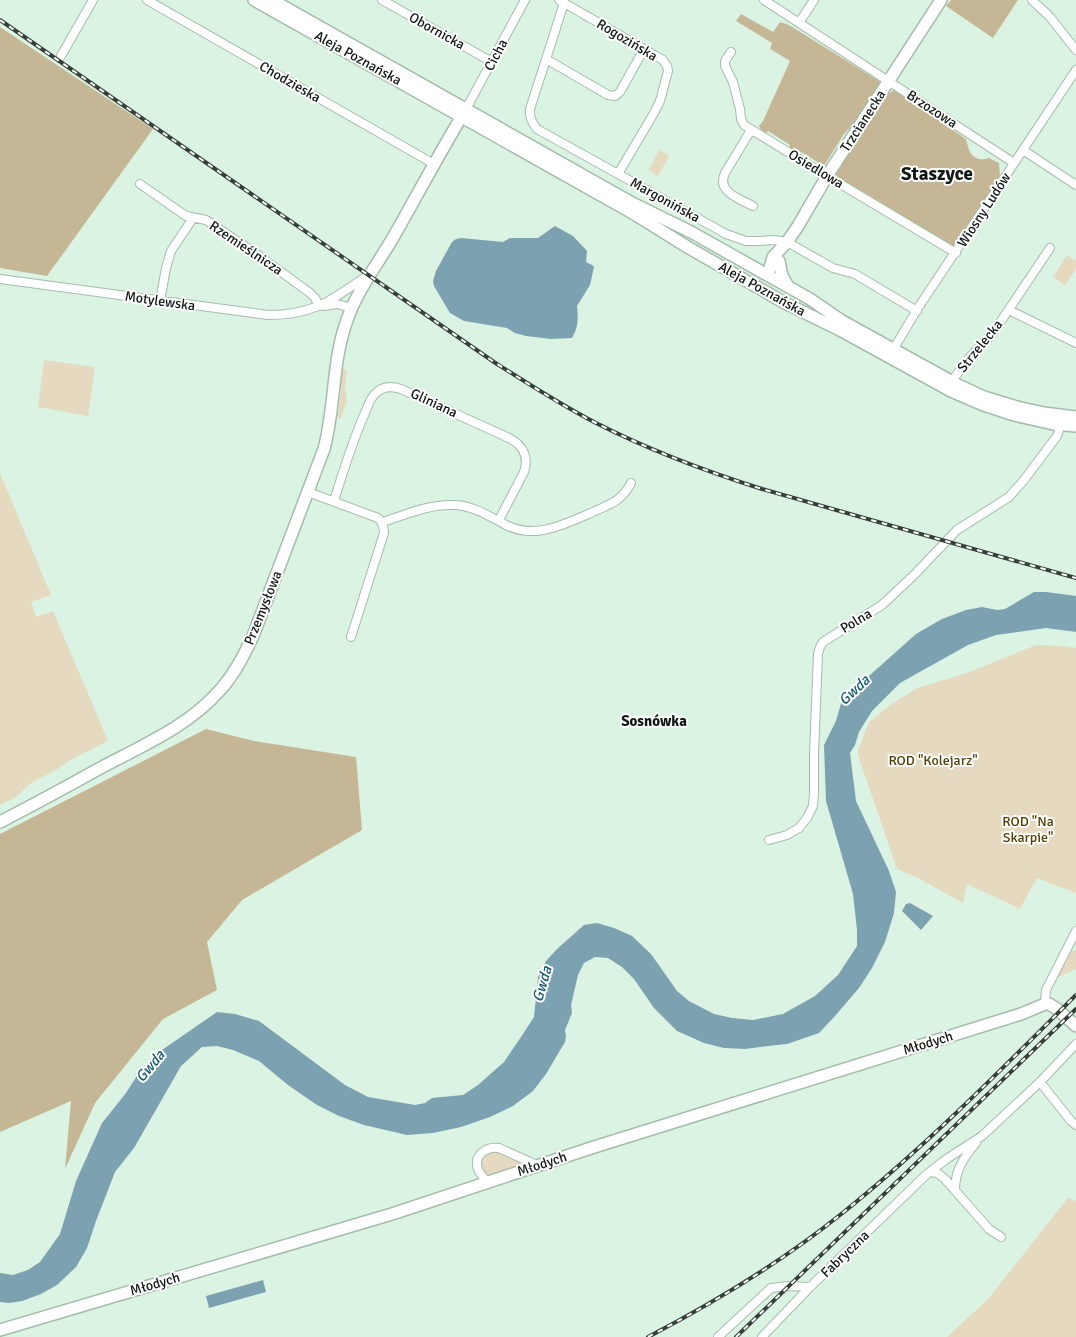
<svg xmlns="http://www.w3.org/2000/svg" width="1076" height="1337" viewBox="0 0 1076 1337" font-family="Signika,sans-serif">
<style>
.green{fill:#e5d9bf}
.forest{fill:#c5b796}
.water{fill:#7ca1b1}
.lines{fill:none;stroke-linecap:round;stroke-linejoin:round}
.street-casing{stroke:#a4bcab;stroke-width:10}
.secondary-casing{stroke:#a4bcab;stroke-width:14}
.street{stroke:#fff;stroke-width:8}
.secondary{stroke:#fff;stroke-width:11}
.rail-casing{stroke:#344038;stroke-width:4}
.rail{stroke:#fff;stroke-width:2;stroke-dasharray:5.5;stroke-linecap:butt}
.labels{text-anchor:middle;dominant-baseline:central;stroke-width:4;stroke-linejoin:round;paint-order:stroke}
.street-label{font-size:14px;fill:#0f1812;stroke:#fff}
.park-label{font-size:14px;fill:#533e00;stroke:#fff}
.water-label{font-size:15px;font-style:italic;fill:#115a72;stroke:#fff}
.neighbourhood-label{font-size:15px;font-weight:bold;fill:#0f1812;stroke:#fff}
.district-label{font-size:19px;font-weight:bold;fill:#0f1812;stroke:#fff}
</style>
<rect width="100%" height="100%" fill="#daf3e2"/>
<path class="green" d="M660,150L669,156L658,176L648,170Z
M1067,255L1076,261V269L1065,285L1053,277Z
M44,360L95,367L88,416L38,407Z
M341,369L347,370L345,389L347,401L340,420L337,416L338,410H339L341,392L339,379Z
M0,473L51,595L31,602L36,617L53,611L108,741L70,760L56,770L31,783L16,797L0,805Z
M1036,645L1064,646L1076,648V893L1037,878L1020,909L967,884L963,903L916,877L897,869L858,755V751L869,722L889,706L917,688L964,674Z
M1074,950H1076V969L1056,978L1070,952Z
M496,1150L509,1155L510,1159L525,1163L526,1165L487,1177C483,1172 481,1168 480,1162L486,1154Z
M1068,1198L1076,1201V1337H947L988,1299Z"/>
<path class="forest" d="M951,0H1018L993,38L946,6Z
M741,14L773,32L780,22L789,25L879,81L880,85L858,119L844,134L824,166L822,167L819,166V163L795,148L792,151L789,149L790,145L768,131L766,133L762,132L759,126L763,121L790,61L770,49L772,43L736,21Z
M0,27L153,129L47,276L0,268Z
M894,90L966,139C967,143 968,148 970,152C974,159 982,161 989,158L999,163L1000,175L956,245L951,247L840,181L836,176L839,166L883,97Z
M206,729L254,741L356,757L362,830L242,900L207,942L217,990L163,1019L95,1103L65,1169L71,1101L0,1132V834Z"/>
<path class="water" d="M555,226L573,236L587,251L586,262L592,265L594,267L590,285L577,306C578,318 579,326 572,338L551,339L526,336L515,333L507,328L464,321L450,313L434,286L433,281L436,271L452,242L456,239L461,238L503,242L510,238H538Z
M1034,592H1046L1076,596V632L1046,628L996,635L968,645L900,683L872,711L859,732L855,745L850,753L856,801L889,871L896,892L894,913L885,942L872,968L859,988L835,1016L819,1033L787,1044L768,1046L745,1049L724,1048L704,1043L677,1031L654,1008L634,979L622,967L608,958L595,957L584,963L578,975L571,1005L572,1013L565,1030L566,1037L565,1042L546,1074L533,1091L513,1106L490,1117L461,1127L433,1133L407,1135L364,1125L339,1116L317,1105L288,1085L259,1061L233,1050L217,1046L202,1047L181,1066L134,1148L115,1172L96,1221L87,1248L76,1267L57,1285L41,1294L22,1301L9,1303L0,1302V1273L13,1275L28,1270L40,1262L60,1234L76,1181L102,1123L126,1093L140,1071L162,1050L217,1012L235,1014L259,1021L345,1085L368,1097L415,1105L425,1103L432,1098L463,1095L478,1085L504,1062L521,1037L534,1017L538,977L546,961L557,949L584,925L597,923L614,928L632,936L651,954L677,991L689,1001L714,1014L732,1018L753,1020L783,1014L815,996L838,975L857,946V930L853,894L826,801L824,745L836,721L842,700L916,634L942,619L966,610L982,607L997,610L1005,609Z
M910,903L933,916L921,930L902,911L906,904Z
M263,1280L266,1292L209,1308L206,1296Z"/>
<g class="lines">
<defs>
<path id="street" d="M147,0L434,164
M382,0L492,62
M559,0L663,60L667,66L668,71L660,101L654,113L618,174
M764,0L1014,163
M1032,0L1050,17L1076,50
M564,3L530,109C529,116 533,124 537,129L726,234L746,241H759L774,240L787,242L833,268L855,274L917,311
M799,23L814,0
M731,52L725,61V66L733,82L740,109L741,119L744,125L827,176L956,253
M61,56L93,0
M546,59L608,95L615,96L620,92L644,49
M466,109L525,0
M751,130L725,173C716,192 740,199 753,206
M1023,150L1076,185
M140,184L186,216L206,220L258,255L310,293L315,298L319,306
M0,279L268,315C285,315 302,313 318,306C336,299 352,285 369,275
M160,301L166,268L171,251L193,218
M323,306L337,304L352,308
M1009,310L1076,343
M893,350L918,308L1076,70
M951,382L969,358L993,333L1050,248
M308,492L378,518C383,523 384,527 384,533L351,637
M334,501C343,472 352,442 365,413C368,406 370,398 376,393C383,386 392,386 401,389L509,438C523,445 529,457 524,472L499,520
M383,522C405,515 429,504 453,505C472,505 489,516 506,525C535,540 565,524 593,512C610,504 622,501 631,483
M769,840L787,835L799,828L807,818L813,806L814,792V754L818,654L820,647L823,642L882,605L914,575L957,530L1009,497L1024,480L1057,436L1062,422
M1045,1004L1046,990L1076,931
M1040,1082L1071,1121L1076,1125
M930,1172L937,1173L944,1178L989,1229L1001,1237
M488,1182C484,1178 480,1175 478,1169C473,1155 487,1146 499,1148L539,1166
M955,1190C955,1170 964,1157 976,1143
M718,1337L771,1288L788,1286L810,1287
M762,1337L810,1287L927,1174L948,1158L982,1136L1040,1082L1076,1044"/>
<path id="secondary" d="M254,0L636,215L689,248L785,303L840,330L951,391L981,404L1014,415L1053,424L1076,426
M272,0L634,204L691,232L810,299L842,321L958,385L984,397L1017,407L1044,413L1076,417
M779,261L782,276L788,286
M768,275L773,257L787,242L798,226L827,176L941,0
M0,822C35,804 70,785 104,766C146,744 190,725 221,689C235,673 244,655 253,636L324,449C335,408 332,366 345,326C356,291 376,267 394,236C418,194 440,152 465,111
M0,1330L392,1214L591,1148L1021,1014L1045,1004H1049L1057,1009L1076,1026"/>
</defs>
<use href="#street" class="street-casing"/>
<use href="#secondary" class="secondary-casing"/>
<use href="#street" class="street"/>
<use href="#secondary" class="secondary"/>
<defs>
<path id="rail" d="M0,20L494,362C527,383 561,405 596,423C649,450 705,471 762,489L1076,578
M648,1337C715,1302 780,1263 840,1215C924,1148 1000,1071 1076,995
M736,1337L1076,1009"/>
</defs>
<use href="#rail" class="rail-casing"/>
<use href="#rail" class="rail"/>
</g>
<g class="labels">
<g class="street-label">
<text transform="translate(437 31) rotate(29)">Obornicka</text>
<text transform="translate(627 40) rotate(31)">Rogozińska</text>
<text transform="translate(496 55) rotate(-62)">Cicha</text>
<text transform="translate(358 58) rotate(29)">Aleja Poznańska</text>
<text transform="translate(290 82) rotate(30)">Chodzieska</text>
<text transform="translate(932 109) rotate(33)">Brzozowa</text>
<text transform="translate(863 121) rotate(-57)">Trzcianecka</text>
<text transform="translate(816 169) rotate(31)">Osiedlowa</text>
<text transform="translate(665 200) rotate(29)">Margonińska</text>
<text transform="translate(984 210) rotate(-57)">Wiosny Ludów</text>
<text transform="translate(246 248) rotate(34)">Rzemieślnicza</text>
<text transform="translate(762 289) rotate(29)">Aleja Poznańska</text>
<text transform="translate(160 301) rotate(8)">Motylewska</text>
<text transform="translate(980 346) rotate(-51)">Strzelecka</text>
<text transform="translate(434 403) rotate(25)">Gliniana</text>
<text transform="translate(263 608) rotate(-68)">Przemysłowa</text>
<text transform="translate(856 621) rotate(-31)">Polna</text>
<text transform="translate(928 1043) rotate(-17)">Młodych</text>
<text transform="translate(542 1164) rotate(-18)">Młodych</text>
<text transform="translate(845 1254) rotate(-44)">Fabryczna</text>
<text transform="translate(155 1284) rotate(-16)">Młodych</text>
</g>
<g class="park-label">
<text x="933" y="760">ROD "Kolejarz"</text>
<text x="1028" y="821">ROD "Na<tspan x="1028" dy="16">Skarpie"</tspan></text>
</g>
<g class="water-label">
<text transform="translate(854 690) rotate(-43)">Gwda</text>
<text transform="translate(542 984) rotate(-74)">Gwda</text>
<text transform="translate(150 1066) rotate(-50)">Gwda</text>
</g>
<g class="neighbourhood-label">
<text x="654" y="721">Sosnówka</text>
</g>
<g class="district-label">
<text x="937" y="174">Staszyce</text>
</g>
</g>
</svg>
